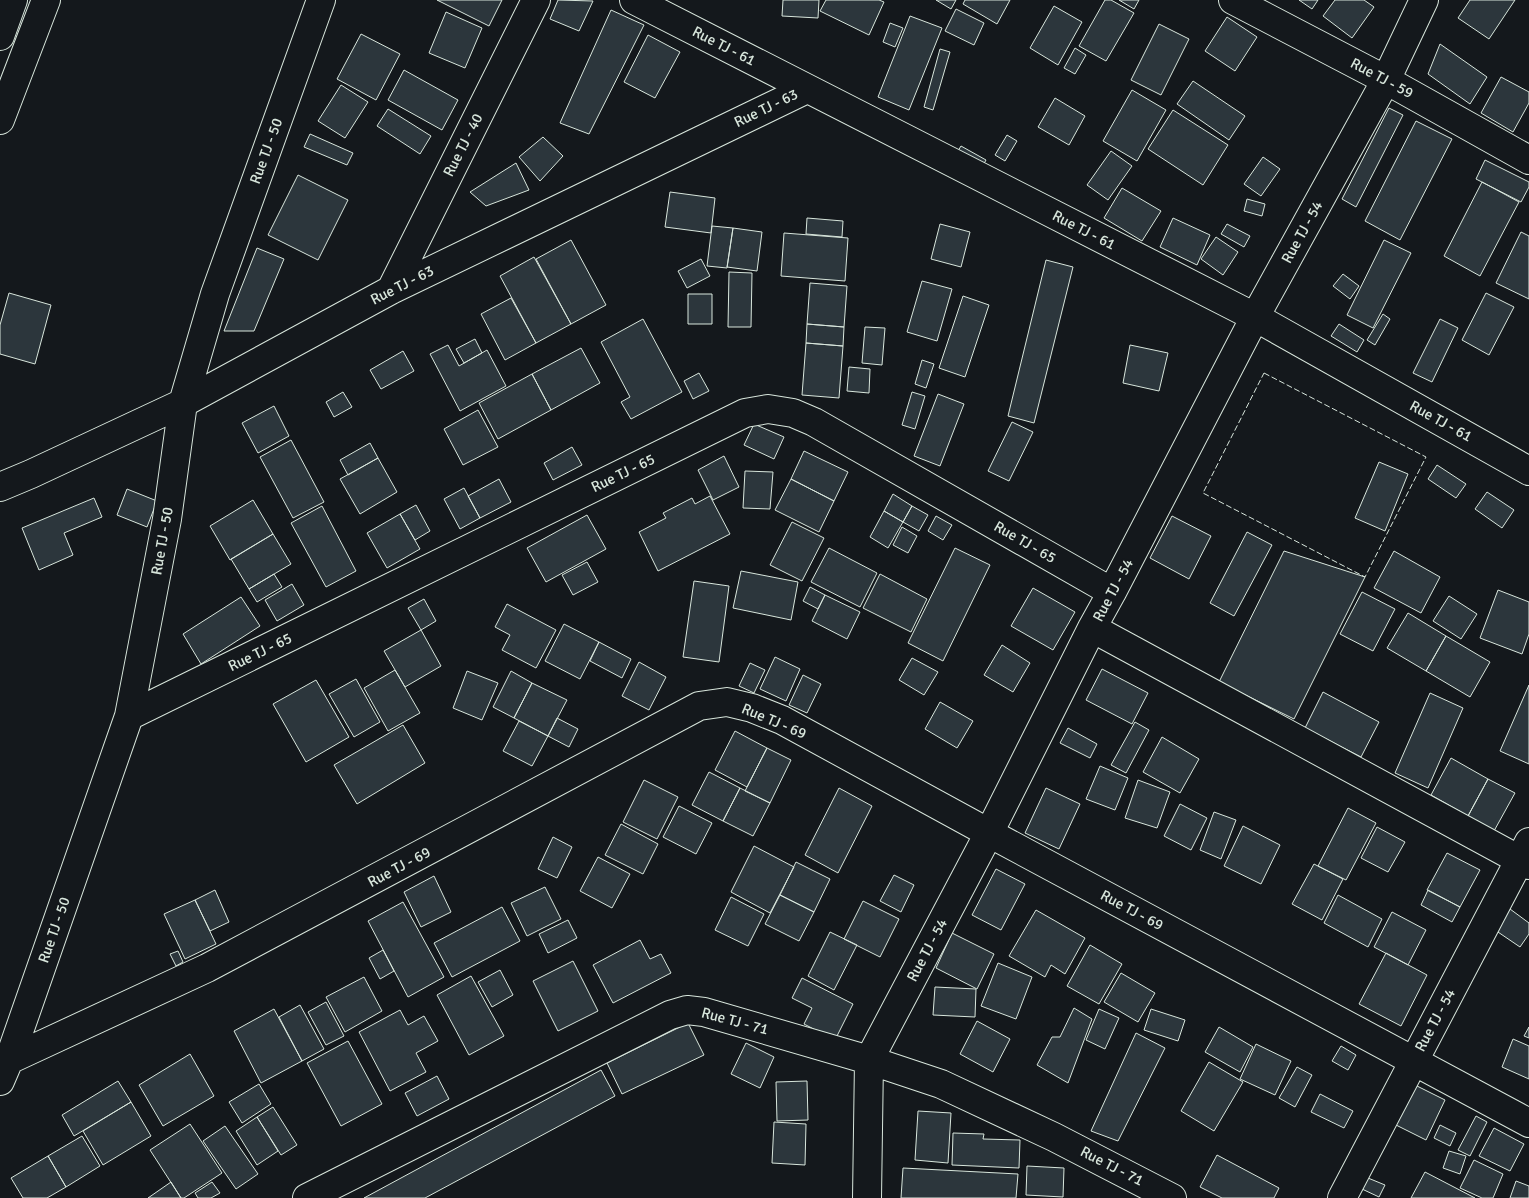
<svg xmlns="http://www.w3.org/2000/svg" width="1529" height="1198" viewBox="0 0 1529 1198" font-family="Signika,sans-serif">
<style>
.building{fill:#2c363c;stroke:#d8e6dc}
.lines{fill:none;stroke-linecap:round;stroke-linejoin:round}
.street-casing{stroke:#d8e6dc;stroke-width:30}
.primary-casing{stroke:#d8e6dc;stroke-width:30}
.highway-casing{stroke:#d8e6dc;stroke-width:30}
.street{stroke:#14181c;stroke-width:28}
.primary{stroke:#14181c;stroke-width:28}
.highway{stroke:#14181c;stroke-width:28}
.fence{stroke:#d8e6dc;stroke-width:1;stroke-dasharray:6 2.5;stroke-linecap:butt}
.labels{text-anchor:middle;dominant-baseline:central;stroke-width:4;stroke-linejoin:round;paint-order:stroke}
.street-label{font-size:15px;fill:#d8e6dc;stroke:#14181c}
</style>
<rect width="100%" height="100%" fill="#14181c"/>
<path class="building" d="M437,0H502L489,26Z
M558,0L593,1L579,31L550,19Z
M783,0H819L818,18L782,16Z
M826,0H879L884,2L869,35L820,11Z
M936,0H956L951,9Z
M965,0H1010L997,24L963,4Z
M1105,0H1111L1134,13L1106,61L1079,46Z
M1119,0H1139L1134,9Z
M1299,0H1318L1312,9Z
M1335,0H1364L1374,7L1352,38L1323,16Z
M1470,0H1515L1489,39L1458,18Z
M1054,6L1082,22L1058,65L1030,48Z
M956,9L984,23L974,45L945,31Z
M611,10L644,25L589,134L560,123Z
M446,12L482,28L465,68L429,53Z
M910,16L942,28L909,110L878,97Z
M1227,17L1257,37L1235,71L1205,51Z
M890,23L903,28L895,47L883,42Z
M1159,24L1189,39L1161,95L1131,80Z
M361,34L400,54L376,100L337,79Z
M648,35L680,52L655,98L624,82Z
M1440,44L1487,77L1470,104L1428,74Z
M1075,48L1086,55L1075,74L1064,68Z
M940,49L950,52L933,110L924,107Z
M404,70L458,100L442,130L388,100Z
M1501,77L1529,92V103L1513,132L1481,113Z
M1193,81L1245,116L1229,140L1177,104Z
M341,85L368,102L345,138L318,121Z
M1132,90L1166,110L1137,161L1103,141Z
M1055,98L1085,116L1069,145L1038,127Z
M1389,108L1403,115L1356,207L1342,199Z
M388,109L431,136L420,154L377,126Z
M1173,110L1228,145L1203,185L1148,149Z
M1416,121L1452,139L1400,240L1365,221Z
M310,134L353,153L347,165L304,147Z
M1007,135L1017,141L1005,161L995,155Z
M543,137L563,156L540,181L519,157Z
M961,146L986,160L981,169L956,154Z
M1111,151L1132,166L1108,200L1087,185Z
M1263,157L1280,169L1261,196L1244,184Z
M1485,160L1529,182V187L1521,202L1476,179Z
M516,163L529,190L486,206L470,192Z
M298,175L348,200L318,260L268,235Z
M1482,182L1519,202L1480,276L1444,256Z
M1122,188L1161,211L1142,241L1104,218Z
M670,192L715,198L711,233L665,227Z
M1247,199L1265,204L1262,216L1244,211Z
M807,218L843,221L842,237L806,234Z
M1173,218L1210,235L1197,265L1160,247Z
M940,224L970,232L961,267L931,259Z
M1227,224L1250,236L1244,247L1221,234Z
M712,226L733,228L727,268L707,266Z
M733,228L762,232L757,271L727,267Z
M1521,232L1529,236V299L1496,283Z
M784,233L848,238L845,281L781,276Z
M1216,237L1238,252L1223,275L1201,259Z
M571,240L606,305L571,324L536,259Z
M1384,240L1411,253L1373,328L1347,315Z
M257,248L284,259L254,331H224Z
M534,257L571,324L536,343L500,276Z
M701,259L710,276L687,288L678,271Z
M1046,260L1073,267L1034,423L1008,416Z
M729,272L752,273L751,327H728Z
M1343,274L1359,286L1350,299L1333,286Z
M922,281L952,289L937,341L907,332Z
M810,283L847,286L844,327L807,324Z
M9,293L51,305L35,364L0,354V325Z
M1486,293L1514,307L1489,355L1462,340Z
M688,294H712V324H688Z
M963,296L989,305L965,377L939,368Z
M511,298L536,343L505,360L481,314Z
M1383,314L1390,319L1375,345L1367,340Z
M643,319L682,392L631,419L621,402L630,397L601,342Z
M1440,319L1458,328L1432,382L1413,373Z
M807,324L844,327L843,346L806,343Z
M1339,324L1364,340L1357,352L1331,336Z
M865,327L885,328L882,365L862,363Z
M475,339L482,353L464,363L456,349Z
M806,343L843,346L839,398L802,395Z
M448,345L459,366L487,350L506,386L460,411L430,354Z
M1130,345L1168,353L1159,391L1123,383Z
M581,348L600,383L551,410L532,374Z
M403,351L414,371L381,389L370,370Z
M922,360L934,364L926,388L915,384Z
M849,367L870,369L869,393L847,391Z
M699,373L709,391L693,399L684,381Z
M532,374L551,410L498,439L479,403Z
M343,392L352,407L334,417L326,402Z
M912,392L925,396L915,429L902,425Z
M938,394L964,404L940,466L914,456Z
M274,406L289,436L258,453L242,423Z
M478,410L498,447L463,465L444,429Z
M1012,422L1033,432L1009,481L988,471Z
M754,424L784,437L774,459L744,445Z
M291,440L324,502L293,518L260,457Z
M370,443L378,458L348,475L340,460Z
M572,447L582,465L553,480L544,463Z
M804,451L848,472L834,501L791,479Z
M724,456L739,487L713,500L698,470Z
M378,458L397,492L360,514L340,479Z
M1379,462L1408,474L1385,531L1355,518Z
M1437,465L1466,484L1456,498L1428,479Z
M745,471L773,472L770,509L743,508Z
M499,479L511,502L480,518L468,496Z
M791,479L834,501L819,532L775,510Z
M464,488L480,518L460,529L444,499Z
M127,489L157,501L147,527L117,515Z
M1487,492L1514,510L1502,528L1475,509Z
M893,494L912,506L903,522L884,511Z
M710,496L730,534L658,571L639,532L666,518L663,513L692,498L695,504Z
M94,498L102,517L64,533L73,555L39,570L22,528Z
M253,500L273,534L230,560L210,526Z
M416,505L430,531L415,540L400,514Z
M322,506L356,571L326,587L291,523Z
M912,506L928,515L919,531L903,522Z
M884,511L903,522L888,548L870,537Z
M400,514L420,549L387,568L367,533Z
M587,515L606,549L546,582L527,548Z
M936,516L952,525L943,540L928,531Z
M1172,516L1211,536L1189,579L1150,558Z
M792,522L824,538L802,581L770,565Z
M902,527L917,536L908,553L893,545Z
M1247,532L1272,545L1234,616L1210,603Z
M273,534L291,564L249,589L231,559Z
M829,548L877,573L860,607L811,582Z
M955,548L990,565L943,661L908,643Z
M1284,551L1365,577L1294,719L1219,682Z
M1394,551L1440,577L1421,613L1374,588Z
M587,562L598,582L573,595L562,575Z
M741,571L798,582L791,620L733,608Z
M274,574L282,587L257,602L249,589Z
M880,574L927,599L911,632L863,608Z
M694,581L729,586L719,662L683,657Z
M292,584L304,605L277,621L265,600Z
M810,587L825,595L818,609L803,601Z
M1033,588L1075,612L1053,650L1011,626Z
M1498,590L1529,602V634L1522,654L1480,638Z
M1362,592L1395,609L1373,651L1340,634Z
M825,595L860,612L847,639L812,621Z
M1449,596L1477,614L1461,639L1433,621Z
M241,597L260,626L201,664L183,634Z
M424,599L436,621L421,630L408,608Z
M507,604L556,630L536,668L502,650L510,635L495,627Z
M1408,613L1446,636L1426,671L1387,648Z
M564,624L599,642L580,679L545,661Z
M421,630L441,666L405,687L384,651Z
M1446,636L1490,662L1470,697L1426,671Z
M599,642L631,659L622,678L590,661Z
M1002,645L1030,663L1013,692L984,675Z
M775,657L800,669L786,701L760,689Z
M912,658L938,672L924,695L899,680Z
M639,662L666,677L649,710L622,696Z
M750,663L765,670L754,693L739,686Z
M1102,669L1148,693L1132,724L1086,700Z
M395,670L420,713L388,731L364,688Z
M467,671L498,683L482,720L453,708Z
M511,671L532,683L514,718L493,707Z
M803,675L821,684L807,713L789,705Z
M356,679L380,722L354,737L329,694Z
M316,680L349,737L306,762L273,704Z
M532,683L567,700L548,736L514,718Z
M1529,685V764L1500,751Z
M1323,692L1379,722L1361,757L1305,728Z
M1430,693L1463,708L1428,788L1395,773Z
M940,702L973,721L957,748L925,729Z
M557,718L578,729L569,747L548,736Z
M519,721L548,736L532,766L503,751Z
M1135,722L1149,730L1126,773L1111,765Z
M403,725L425,763L357,804L334,765Z
M1068,728L1097,744L1090,758L1060,743Z
M735,731L767,748L747,787L715,770Z
M1162,737L1199,759L1180,793L1143,772Z
M767,748L791,760L770,803L745,791Z
M1451,758L1488,779L1468,816L1431,795Z
M1100,766L1128,778L1115,810L1086,799Z
M709,772L740,788L723,821L692,805Z
M1488,779L1515,793L1494,831L1468,816Z
M644,780L678,797L657,839L623,822Z
M1138,780L1170,792L1157,828L1125,818Z
M740,788L770,803L753,836L723,821Z
M839,788L872,806L838,873L805,855Z
M1046,788L1080,804L1059,849L1025,833Z
M1180,804L1207,818L1191,850L1164,836Z
M679,806L712,823L696,854L663,837Z
M1348,808L1376,823L1346,880L1318,866Z
M1214,812L1236,820L1221,859L1200,850Z
M621,824L658,844L643,874L605,855Z
M1243,826L1280,845L1261,884L1224,866Z
M1377,827L1405,842L1388,872L1361,858Z
M553,837L572,847L557,878L538,869Z
M754,846L794,867L770,913L731,892Z
M1447,853L1480,870L1460,907L1427,890Z
M598,857L630,874L612,908L580,891Z
M796,862L830,879L814,912L780,895Z
M1314,864L1343,879L1322,920L1292,904Z
M996,869L1025,884L1001,930L972,915Z
M894,875L914,885L901,912L880,901Z
M434,876L451,912L421,927L404,892Z
M545,887L561,919L527,936L511,903Z
M215,890L229,922L210,931L195,900Z
M1428,890L1460,907L1452,922L1421,905Z
M780,895L814,912L799,941L765,924Z
M1338,895L1382,919L1368,947L1324,923Z
M731,897L764,914L748,946L715,930Z
M195,900L216,944L185,959L164,914Z
M863,901L899,919L880,957L844,939Z
M403,902L444,977L408,997L368,921Z
M502,907L520,941L452,977L434,943Z
M1510,909L1529,923V934L1520,947L1495,930Z
M1036,910L1085,938L1065,974L1051,965L1045,977L1009,956Z
M1392,912L1426,930L1408,965L1374,947Z
M568,920L577,938L548,953L539,934Z
M830,932L857,945L834,990L808,976Z
M952,933L994,954L977,989L936,968Z
M640,940L650,959L661,954L671,973L613,1003L593,965Z
M1090,945L1122,964L1099,1004L1067,986Z
M383,950L394,971L380,979L369,958Z
M178,951L183,962L176,966L170,954Z
M1386,953L1427,975L1401,1026L1359,1004Z
M573,961L598,1011L558,1031L533,981Z
M998,963L1032,977L1016,1019L981,1006Z
M500,970L513,995L492,1007L478,982Z
M1121,973L1155,993L1138,1022L1104,1002Z
M471,976L504,1036L469,1055L437,995Z
M364,977L382,1011L345,1032L326,997Z
M802,978L853,1004L835,1040L804,1024L812,1008L792,998Z
M935,987L976,989L975,1017L933,1015Z
M326,1002L344,1036L326,1045L308,1012Z
M300,1005L324,1049L302,1061L279,1017Z
M1074,1008L1092,1019L1068,1083L1037,1065L1052,1037H1060Z
M274,1009L302,1061L261,1083L234,1031Z
M1099,1009L1119,1018L1105,1049L1086,1040Z
M1151,1009L1185,1020L1178,1041L1144,1030Z
M400,1010L408,1025L424,1016L438,1041L416,1053L426,1072L390,1091L359,1032Z
M977,1021L1010,1039L993,1072L960,1054Z
M688,1023L704,1055L622,1094L607,1063Z
M1219,1027L1253,1047L1240,1072L1205,1052Z
M1529,1027V1038L1524,1036Z
M1136,1033L1165,1048L1118,1141L1091,1131Z
M1513,1039L1529,1046V1079L1502,1067Z
M348,1041L382,1104L341,1126L307,1063Z
M746,1043L774,1057L760,1088L731,1074Z
M1256,1044L1291,1061L1275,1095L1240,1079Z
M1341,1046L1356,1055L1348,1070L1332,1061Z
M190,1054L214,1096L163,1126L139,1085Z
M1209,1062L1243,1082L1214,1131L1181,1111Z
M1297,1067L1312,1075L1295,1107L1279,1098Z
M601,1070L615,1096L425,1198H364Z
M437,1076L449,1099L417,1116L405,1093Z
M118,1081L131,1102L74,1136L62,1115Z
M807,1081L808,1120L777,1121L776,1082Z
M259,1084L271,1104L242,1123L229,1102Z
M1413,1084L1445,1100L1426,1140L1394,1124Z
M1320,1094L1353,1111L1344,1128L1311,1112Z
M131,1102L151,1136L103,1165L83,1131Z
M273,1107L297,1145L281,1155L257,1117Z
M918,1111L951,1113L948,1163L915,1160Z
M1476,1116L1487,1122L1470,1156L1458,1150Z
M257,1117L278,1151L257,1165L236,1131Z
M774,1122L806,1124L805,1165L772,1163Z
M190,1124L222,1173L184,1198H181L150,1150Z
M1440,1125L1456,1133L1450,1146L1434,1138Z
M225,1126L258,1174L236,1189L203,1141Z
M1494,1128L1524,1144L1510,1171L1479,1156Z
M953,1133L984,1134L983,1139L1020,1140L1019,1168L952,1165Z
M82,1136L100,1166L66,1187L48,1156Z
M1449,1151L1466,1156L1460,1174L1443,1168Z
M1217,1155L1279,1188L1274,1198H1222L1200,1187Z
M48,1156L66,1187L47,1198H23L11,1178Z
M1474,1160L1503,1174L1493,1198H1482L1460,1188Z
M1027,1166L1064,1168L1063,1197L1026,1195Z
M903,1168L1018,1174L1016,1198H901Z
M1425,1172L1475,1198H1411Z
M1368,1178L1385,1185L1379,1197L1362,1189Z
M1516,1181L1529,1186V1198H1510Z
M171,1182L181,1198H148Z
M212,1182L220,1193L211,1198H198L195,1193Z"/>
<g class="lines">
<defs>
<path id="street" d="M634,0L1255,317L1529,471
M1233,0L1386,80L1529,160
M391,290L536,0
M0,487L31,474L183,403L391,290L807,89
M1092,628L1529,865
M129,716L745,413L768,409L793,413L814,422L1112,592
M9,1060L207,968L699,706L727,702L752,708L782,720L989,833L1529,1123
M0,1081L9,1060L129,716L167,519L183,403L215,294L321,0
M307,1198L670,1015L687,1010L704,1012L869,1060L941,1084L1054,1137L1172,1198
M867,1198L869,1060L989,833L1092,628L1112,592L1255,317L1386,80L1424,0
M1342,1198L1529,842"/>
<path id="primary" d="M0,120L46,0"/>
<path id="highway" d="M0,36L13,0"/>
</defs>
<use href="#street" class="street-casing"/>
<use href="#primary" class="primary-casing"/>
<use href="#highway" class="highway-casing"/>
<use href="#street" class="street"/>
<use href="#primary" class="primary"/>
<use href="#highway" class="highway"/>
<path class="fence" d="M1264,373L1426,457L1365,577L1203,493Z"/>
</g>
<g class="labels">
<g class="street-label">
<text transform="translate(724 46) rotate(27)">Rue TJ - 61</text>
<text transform="translate(1382 78) rotate(28)">Rue TJ - 59</text>
<text transform="translate(766 108) rotate(-26)">Rue TJ - 63</text>
<text transform="translate(463 145) rotate(-63)">Rue TJ - 40</text>
<text transform="translate(266 151) rotate(-70)">Rue TJ - 50</text>
<text transform="translate(1084 230) rotate(27)">Rue TJ - 61</text>
<text transform="translate(1302 232) rotate(-61)">Rue TJ - 54</text>
<text transform="translate(402 285) rotate(-27)">Rue TJ - 63</text>
<text transform="translate(1441 421) rotate(29)">Rue TJ - 61</text>
<text transform="translate(623 473) rotate(-26)">Rue TJ - 65</text>
<text transform="translate(162 541) rotate(-80)">Rue TJ - 50</text>
<text transform="translate(1025 542) rotate(30)">Rue TJ - 65</text>
<text transform="translate(1113 590) rotate(-62)">Rue TJ - 54</text>
<text transform="translate(260 652) rotate(-26)">Rue TJ - 65</text>
<text transform="translate(774 721) rotate(23)">Rue TJ - 69</text>
<text transform="translate(399 867) rotate(-28)">Rue TJ - 69</text>
<text transform="translate(1132 910) rotate(28)">Rue TJ - 69</text>
<text transform="translate(54 930) rotate(-71)">Rue TJ - 50</text>
<text transform="translate(927 950) rotate(-62)">Rue TJ - 54</text>
<text transform="translate(1435 1020) rotate(-62)">Rue TJ - 54</text>
<text transform="translate(735 1021) rotate(15)">Rue TJ - 71</text>
<text transform="translate(1112 1166) rotate(27)">Rue TJ - 71</text>
</g>
</g>
</svg>
